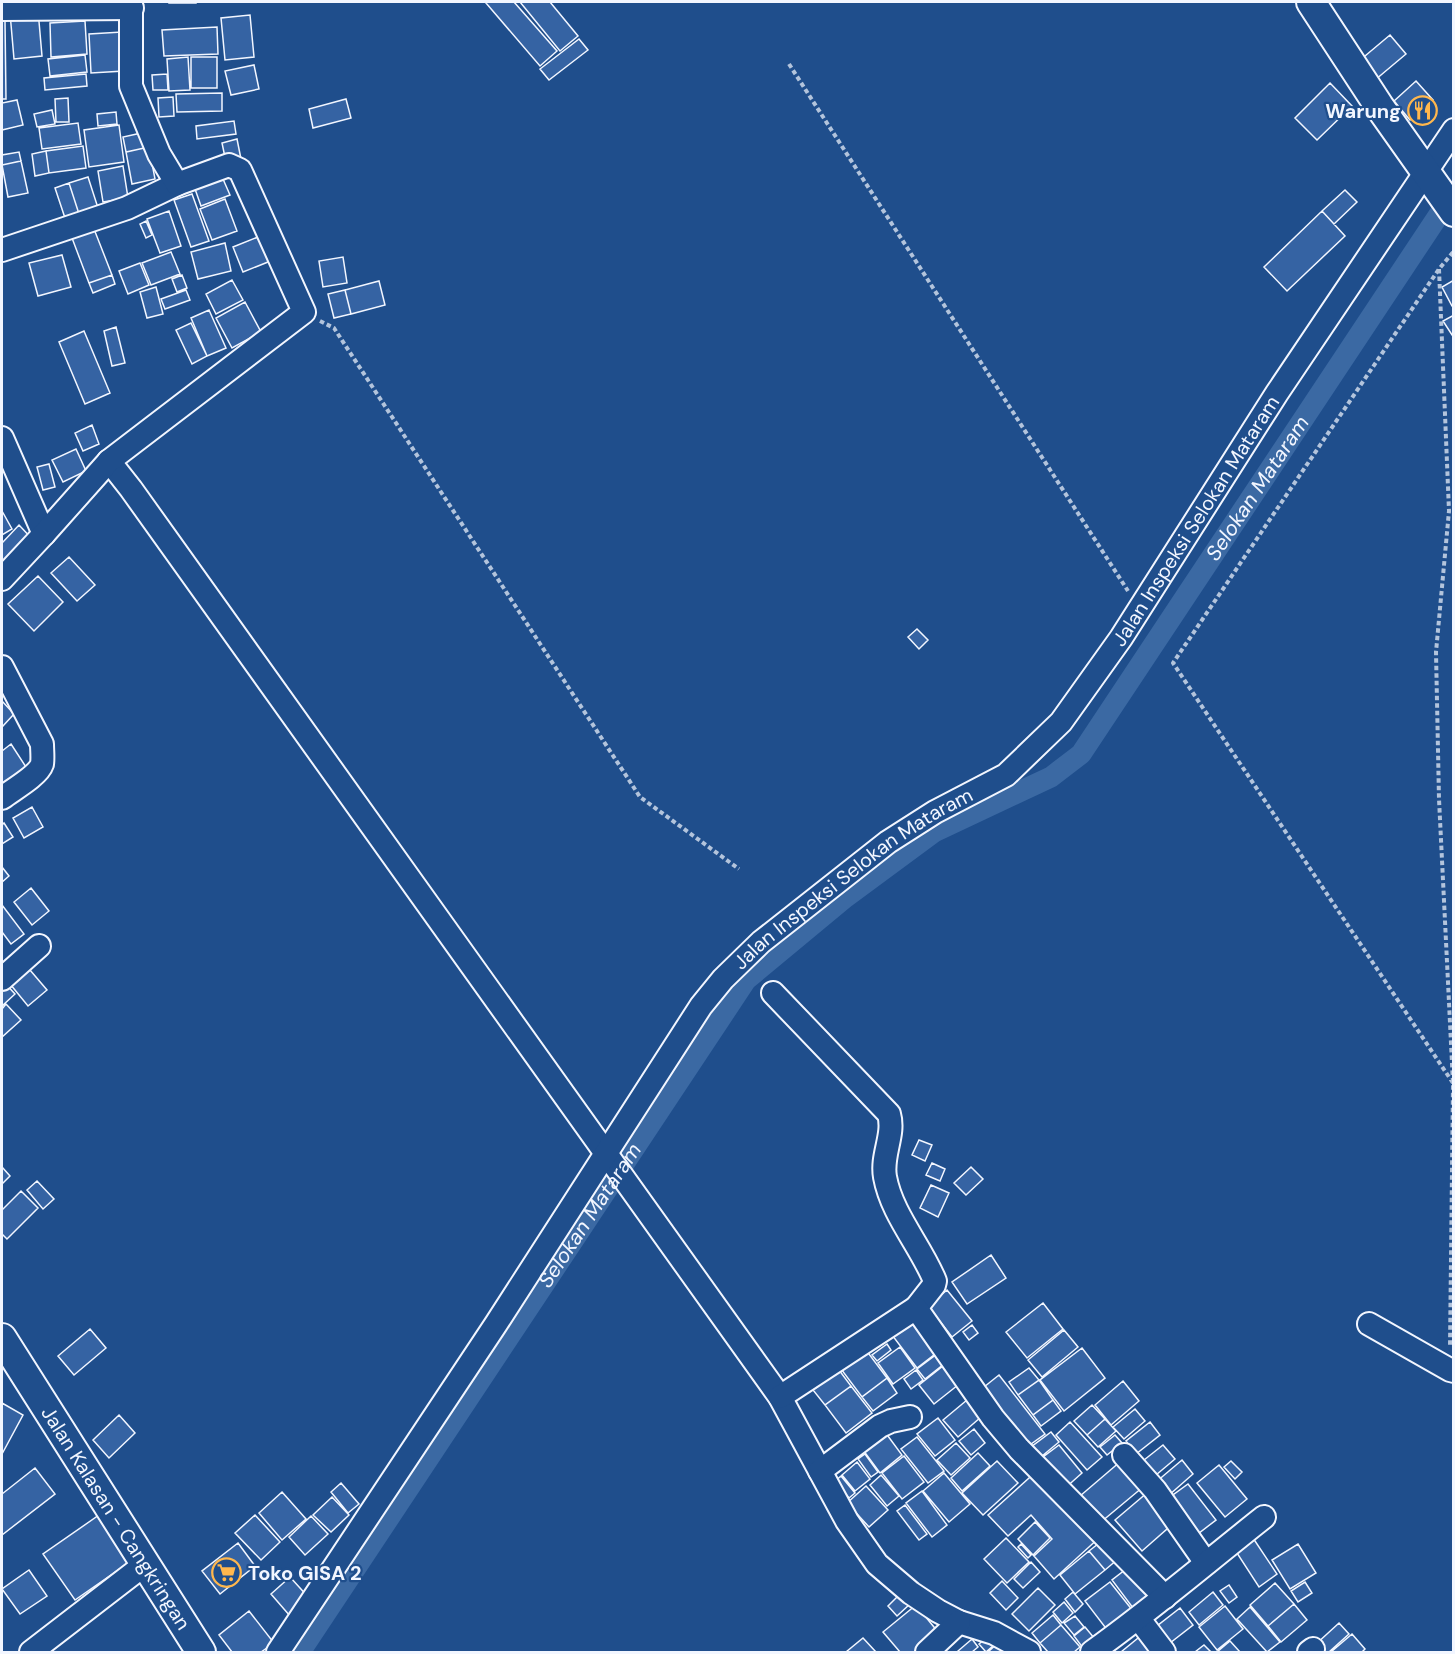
<svg xmlns="http://www.w3.org/2000/svg" width="1455" height="1654" viewBox="0 0 1455 1654" font-family="'DM Sans',sans-serif">
<style>
.lines{fill:none;stroke-linecap:round;stroke-linejoin:round}
.canal{stroke:#3b69a3;stroke-width:21}
.building{fill:#3563a3;stroke:#f2f6ff;stroke-width:1.5}
.minor-casing{stroke:#f2f6ff;stroke-width:26}
.major-casing{stroke:#f2f6ff;stroke-width:32}
.path{stroke:#b3c4dc;stroke-width:4;stroke-dasharray:4.5 3;stroke-linecap:butt}
.minor{stroke:#1f4e8c;stroke-width:22}
.major{stroke:#1f4e8c;stroke-width:28}
.labels{text-anchor:middle;dominant-baseline:central;stroke-width:4.5;stroke-linejoin:round;paint-order:stroke}
.poi-label{font-size:20px;font-weight:bold;fill:#f2f6ff;stroke:#1f4e8c;text-anchor:end}
.street-label{font-size:20px;fill:#f2f6ff;stroke:#1f4e8c}
.water-label{font-size:21px;font-style:italic;fill:#f2f6ff;stroke:#1f4e8c}
</style>
<rect width="100%" height="100%" fill="#1f4e8c"/>
<g class="lines">
<path class="canal" id="s1" d="M300,1652L746,980L846,897L934,832L1051,777L1081,754L1454,192"/>
</g>
<path class="building" d="M169,2H196V3H169Z
M488,2H514L557,51L540,66L486,3Z
M520,2H550L578,36L560,51Z
M38,10L42,56L14,59L10,13Z
M250,15L254,57L225,60L221,18Z
M2,21H5L6,99H2Z
M85,21L87,54L51,57L50,23Z
M217,27L218,54L164,56L162,30Z
M122,32L124,71L91,73L89,34Z
M1390,35L1406,54L1375,80L1359,61Z
M579,39L588,50L549,80L540,69Z
M85,55L87,72L50,76L48,59Z
M188,57L190,90L169,91L167,59Z
M191,57H217V88H191Z
M254,65L259,89L231,95L225,71Z
M86,74L87,86L45,90L44,78Z
M167,74L168,90H153L152,75Z
M1416,81L1433,100L1410,120L1394,101Z
M1330,83L1352,106L1317,140L1295,118Z
M222,93V111L177,112L176,94Z
M173,97L174,116L159,117L158,98Z
M68,98L69,122H56L55,99Z
M346,99L351,118L313,128L309,109Z
M17,100L23,125L2,130V103Z
M52,110L55,124L37,127L34,114Z
M116,112L117,124L98,126L97,114Z
M234,121L236,134L197,139L196,126Z
M78,123L81,144L42,149L39,128Z
M119,125L124,162L89,167L84,130Z
M146,132L149,147L126,152L123,137Z
M237,139L241,159L226,162L222,143Z
M83,146L86,168L49,173L46,151Z
M149,147L155,179L132,184L126,152Z
M46,151L49,173L35,176L32,154Z
M19,152L21,161L2,165V155Z
M21,161L28,193L8,197L2,165Z
M123,166L128,198L103,202L98,171Z
M88,177L99,211L80,217L69,183Z
M223,179L230,195L201,206L195,189Z
M69,183L80,217L66,221L55,188Z
M1345,190L1357,202L1334,224L1322,211Z
M192,194L209,241L191,247L174,200Z
M225,199L237,231L212,240L200,209Z
M169,211L181,246L160,253L147,219Z
M1322,211L1345,236L1287,291L1264,267Z
M146,221L152,235L146,238L140,224Z
M94,229L112,275L89,283L72,238Z
M263,235L273,260L243,272L233,247Z
M225,243L231,271L198,279L191,252Z
M171,252L180,274L151,285L142,263Z
M62,255L71,287L38,296L29,263Z
M343,257L347,283L323,287L319,261Z
M140,263L149,285L128,294L119,271Z
M112,275L115,284L93,293L89,283Z
M182,275L187,288L177,292L172,279Z
M232,280L243,300L216,314L206,294Z
M1454,280V306H1452L1442,287Z
M379,281L385,305L351,314L345,290Z
M156,287L163,314L147,318L140,292Z
M186,290L190,300L165,309L161,299Z
M345,290L351,314L334,318L328,294Z
M245,302L261,332L232,348L216,318Z
M209,310L226,348L207,356L191,318Z
M1454,315V338L1443,321Z
M191,323L207,356L192,364L176,330Z
M116,327L125,363L112,366L104,331Z
M84,331L110,393L85,404L59,342Z
M92,425L99,444L83,451L75,433Z
M76,449L86,471L63,482L52,460Z
M49,464L55,487L43,490L37,467Z
M2,511L12,529L2,535Z
M19,525L34,541L2,565V543Z
M69,557L95,585L77,601L51,573Z
M38,576L63,602L34,631L8,604Z
M917,629L928,640L919,649L908,637Z
M2,701L14,714L2,727Z
M11,744L26,767L2,784V751Z
M32,807L43,827L24,838L13,818Z
M4,823L13,837L2,844V825Z
M2,867L9,876L2,882Z
M31,888L49,911L32,925L14,902Z
M2,905L24,934L11,944L2,932Z
M24,963L47,990L28,1006L6,979Z
M3,981L15,994L2,1006V982Z
M6,1004L21,1020L2,1037V1009Z
M919,1140L932,1145L925,1161L912,1155Z
M932,1163L945,1169L940,1181L926,1175Z
M2,1167L10,1176L2,1184Z
M971,1167L983,1179L966,1195L954,1183Z
M37,1181L54,1199L43,1209L27,1190Z
M931,1185L949,1193L938,1217L920,1208Z
M21,1191L38,1208L7,1239L2,1234V1210Z
M991,1255L1006,1278L967,1304L952,1282Z
M947,1290L972,1321L952,1337L928,1306Z
M1043,1303L1063,1329L1027,1358L1006,1332Z
M914,1318L939,1351L917,1368L892,1335Z
M972,1325L978,1333L969,1340L963,1332Z
M90,1329L106,1348L74,1375L58,1356Z
M1064,1330L1078,1347L1042,1377L1028,1360Z
M887,1344L891,1350L877,1361L872,1355Z
M900,1347L915,1368L893,1384L878,1363Z
M1082,1348L1105,1378L1064,1411L1040,1380Z
M866,1350L887,1378L862,1397L841,1369Z
M941,1351L949,1360L925,1379L917,1369Z
M943,1366L958,1385L934,1404L919,1385Z
M1029,1368L1039,1380L1018,1395L1009,1382Z
M839,1370L851,1386L825,1405L813,1390Z
M916,1370L923,1380L911,1389L904,1379Z
M999,1375L1045,1434L1024,1449L979,1391Z
M887,1378L897,1393L873,1411L862,1397Z
M1039,1380L1053,1400L1033,1415L1018,1395Z
M1123,1381L1139,1401L1111,1425L1095,1405Z
M851,1386L872,1413L846,1433L825,1405Z
M967,1400L981,1417L958,1437L943,1420Z
M1053,1400L1061,1411L1041,1426L1033,1415Z
M2,1403L23,1415L2,1454Z
M1092,1405L1105,1419L1087,1435L1074,1421Z
M1135,1409L1145,1421L1124,1439L1113,1427Z
M119,1415L135,1433L109,1458L93,1440Z
M938,1418L955,1440L935,1456L917,1434Z
M1105,1419L1116,1431L1098,1447L1087,1435Z
M1070,1422L1102,1457L1087,1470L1056,1435Z
M1150,1422L1160,1435L1136,1454L1126,1441Z
M974,1429L985,1443L971,1455L959,1441Z
M885,1432L902,1455L880,1473L863,1450Z
M1051,1432L1059,1442L1036,1461L1027,1450Z
M1115,1435L1122,1443L1107,1455L1100,1447Z
M917,1437L944,1471L928,1483L901,1449Z
M956,1443L970,1458L951,1475L937,1460Z
M1059,1445L1082,1473L1063,1490L1039,1460Z
M1163,1445L1175,1459L1156,1475L1144,1460Z
M978,1453L990,1466L962,1491L951,1478Z
M865,1454L878,1472L871,1477L858,1459Z
M904,1456L924,1482L902,1499L882,1473Z
M1182,1460L1193,1474L1168,1496L1156,1482Z
M997,1461L1018,1483L983,1515L962,1493Z
M1121,1461L1143,1487L1101,1522L1080,1496Z
M1231,1461L1242,1472L1235,1479L1224,1467Z
M857,1462L870,1479L855,1491L842,1475Z
M1219,1465L1247,1499L1225,1517L1197,1483Z
M35,1468L55,1494L2,1535V1494Z
M1039,1469L1101,1536L1054,1579L1034,1556L1052,1539L1031,1515L1008,1536L988,1515Z
M944,1473L970,1504L949,1522L923,1491Z
M881,1475L899,1496L887,1506L870,1485Z
M841,1476L855,1493L849,1498L835,1481Z
M341,1483L359,1504L348,1513L331,1492Z
M1188,1484L1216,1520L1194,1537L1166,1500Z
M866,1486L888,1510L869,1527L847,1503Z
M922,1491L947,1525L932,1537L906,1503Z
M282,1492L306,1519L282,1540L259,1513Z
M1148,1492L1175,1522L1142,1551L1115,1520Z
M332,1497L349,1515L331,1532L313,1515Z
M905,1505L927,1534L919,1540L897,1511Z
M99,1515L131,1561L75,1600L43,1554Z
M255,1515L280,1542L261,1560L235,1533Z
M311,1516L328,1534L305,1555L289,1537Z
M1035,1522L1050,1538L1033,1555L1018,1539Z
M1006,1538L1029,1562L1007,1583L984,1559Z
M1253,1538L1277,1574L1259,1587L1235,1550Z
M1103,1540L1118,1559L1105,1570L1089,1551Z
M238,1543L255,1566L220,1594L202,1571Z
M1021,1544L1031,1555L1028,1558L1018,1547Z
M1298,1544L1316,1573L1290,1589L1272,1560Z
M1089,1551L1105,1570L1075,1594L1060,1575Z
M1031,1562L1040,1572L1023,1588L1014,1579Z
M1130,1566L1154,1598L1136,1612L1112,1580Z
M29,1570L47,1596L20,1614L2,1589Z
M290,1577L310,1599L290,1616L271,1594Z
M1002,1581L1018,1598L1006,1610L990,1593Z
M1110,1582L1133,1611L1108,1631L1085,1601Z
M1305,1582L1312,1593L1298,1602L1291,1591Z
M1275,1583L1294,1604L1268,1626L1250,1605Z
M1229,1585L1237,1597L1229,1603L1220,1591Z
M1038,1588L1055,1605L1029,1631L1012,1614Z
M1073,1592L1083,1604L1075,1612L1065,1599Z
M1213,1592L1223,1605L1199,1625L1189,1612Z
M900,1594L910,1604L897,1616L888,1606Z
M1064,1602L1073,1613L1062,1623L1053,1612Z
M1294,1604L1307,1620L1281,1642L1268,1626Z
M916,1605L938,1632L914,1652H900L883,1632Z
M1225,1606L1243,1629L1217,1650L1199,1627Z
M1250,1607L1280,1642L1267,1652L1237,1619Z
M1180,1608L1193,1625L1170,1643L1157,1626Z
M249,1611L274,1643L261,1652H232L219,1635Z
M1053,1615L1061,1625L1040,1643L1032,1633Z
M1075,1616L1084,1627L1074,1635L1064,1623Z
M1339,1623L1349,1634L1329,1652H1322L1315,1645Z
M1061,1625L1080,1647L1074,1652H1048L1040,1643Z
M1085,1627L1095,1639L1083,1648L1074,1636Z
M1143,1634L1159,1652H1121Z
M1352,1634L1365,1649L1362,1652H1331Z
M987,1637L994,1645L986,1652L979,1644Z
M863,1638L876,1652H846Z
M972,1639L978,1647L972,1652H960L958,1651Z
M1000,1641L1007,1649L1003,1652H988Z
M1230,1641L1240,1652H1217Z
M1204,1645L1211,1652H1195Z"/>
<g class="lines">
<defs>
<g id="minor">
<path d="M2,9L132,8"/>
<path d="M2,250L127,208L177,184"/>
<path d="M2,438L44,534"/>
<path d="M109,461L131,489L780,1397L847,1521L877,1564L911,1593L938,1611L959,1622L994,1633L1029,1652"/>
<path d="M2,579L44,534L109,461L304,312L240,170L229,165L177,184L159,154L131,86V2"/>
<path d="M2,667L42,744C42,750 43,758 42,764C38,776 12,790 2,798"/>
<path d="M2,979L39,946"/>
<path d="M773,993L889,1114C895,1135 881,1155 885,1177C892,1215 921,1246 935,1281L934,1285L916,1308"/>
<path d="M1369,1324L1450,1370L1454,1371"/>
<path d="M780,1397L916,1308L993,1418L1019,1449L1165,1597"/>
<path d="M1124,1455L1155,1490L1206,1563"/>
<path d="M820,1471L880,1426L891,1421L910,1417"/>
<path d="M1139,1619L1164,1652"/>
<path d="M31,1652L144,1565"/>
<path id="s2" d="M278,1652L496,1324L701,1006L723,979L761,942L888,842L935,812L1006,775L1061,722L1121,638L1277,393L1454,130"/>
<path d="M927,1652L959,1622"/>
<path d="M1092,1652C1151,1610 1207,1562 1264,1517"/>
<path d="M1309,1652L1313,1649"/>
</g>
<g id="major">
<path d="M1311,2L1379,106L1454,212"/>
<path id="s3" d="M2,1338L201,1652"/>
</g>
</defs>
<use href="#minor" class="minor-casing"/>
<use href="#major" class="major-casing"/>
<path class="path" d="M789,64L1128,591
M1439,269L1449,511L1436,652L1439,799L1453,1084L1450,1347
M320,321L334,328L640,797L739,869
M1453,1083L1173,663L1439,269L1454,251"/>
<use href="#minor" class="minor"/>
<use href="#major" class="major"/>
</g>
<defs>
<symbol id="restaurant-ring" viewBox="-11 -11 22 22"><circle r="9.5" fill="#1f4e8c" stroke="#ffb74d" stroke-width="1.5"/><path d="M-5-6h1v4h1v-4h1v4h1v-4h1v5L-1.5 .5V6h-2V.5L-5-1ZM5-6V6H3V1.5H1.5Q1.5-4 5-6Z" fill="#ffb74d"/></symbol>
<symbol id="supermarket-ring" viewBox="-11 -11 22 22"><circle r="9.5" fill="#1f4e8c" stroke="#ffb74d" stroke-width="1.5"/><path d="M-6-5.5h2.5l.6 2H6L4.5 2H-2.5L-4.4-4H-6ZM-1.5 3.2a1.3 1.3 0 1 0 .1 0ZM3 3.2a1.3 1.3 0 1 0 .1 0Z" fill="#ffb74d"/></symbol>
</defs>
<g fill-rule="evenodd">
<use href="#restaurant-ring" x="1406" y="94" width="33" height="33"/>
<use href="#supermarket-ring" x="210" y="1556" width="33" height="33"/>
</g>
<g class="labels">
<g class="poi-label">
<text x="1401" y="111">Warung</text>
<text x="248" y="1573" text-anchor="start">Toko GISA 2</text>
</g>
<g class="street-label">
<text stroke="none"><textPath href="#s2" startOffset="1476">Jalan Inspeksi Selokan Mataram</textPath></text>
<text stroke="none"><textPath href="#s2" startOffset="972">Jalan Inspeksi Selokan Mataram</textPath></text>
<text stroke="none"><textPath href="#s3" startOffset="213">Jalan Kalasan - Cangkringan</textPath></text>
</g>
<g class="water-label">
<text stroke="none"><textPath href="#s1" startOffset="1532">Selokan Mataram</textPath></text>
<text stroke="none"><textPath href="#s1" startOffset="524">Selokan Mataram</textPath></text>
</g>
</g>
<rect width="1455" height="1654" fill="none" stroke="#f2f6ff" stroke-width="6"/>
</svg>
